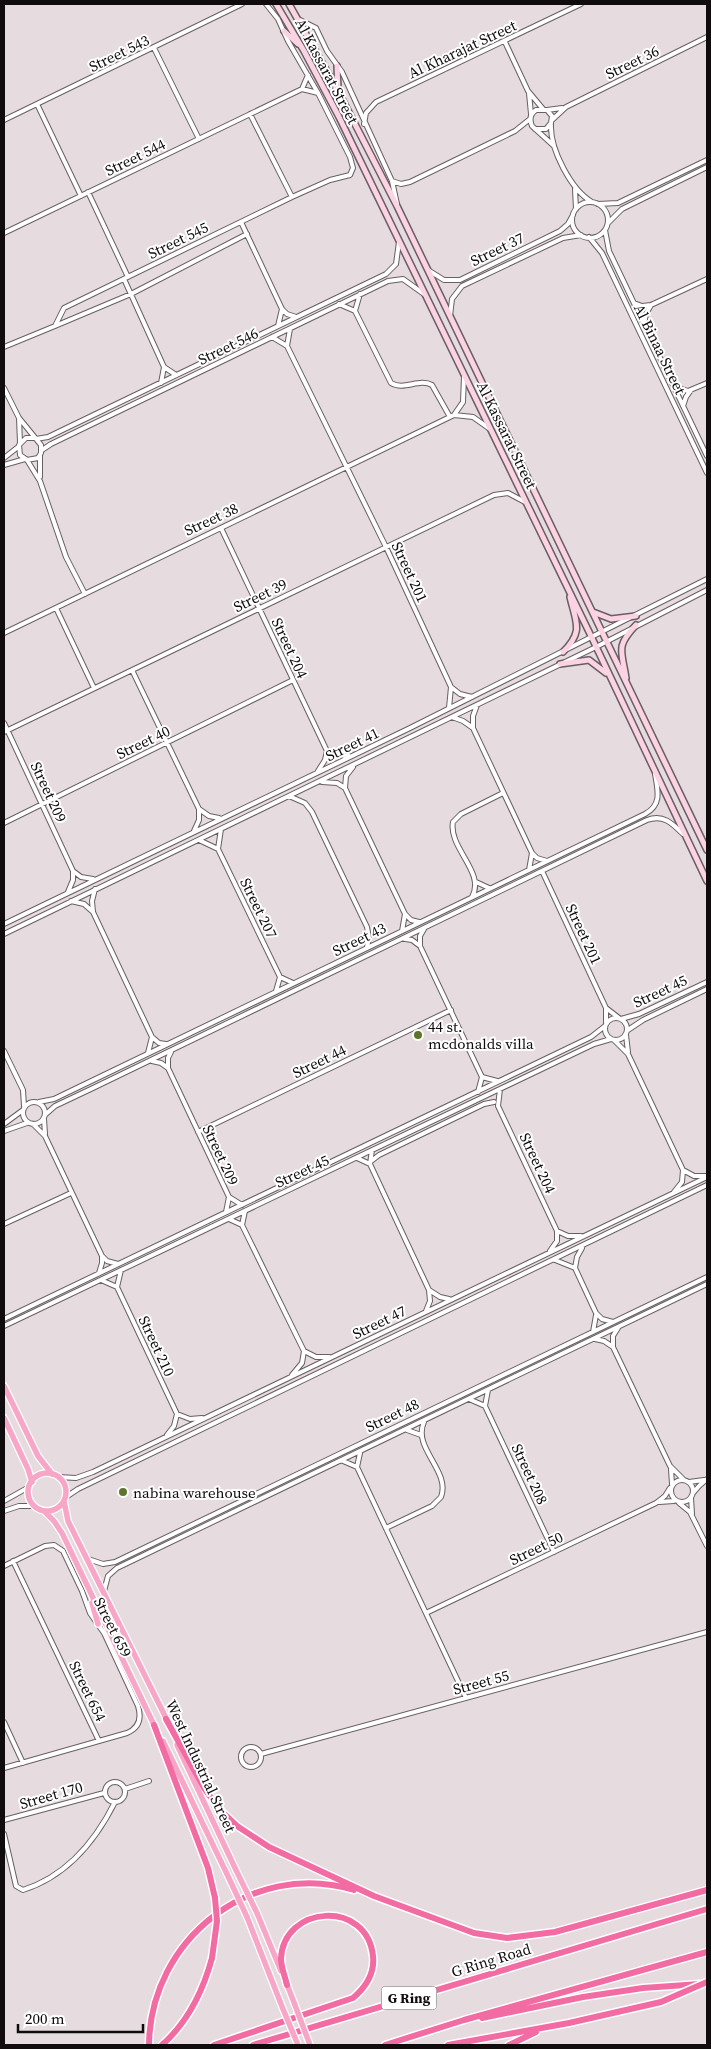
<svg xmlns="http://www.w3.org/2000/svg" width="711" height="2049" viewBox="0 0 711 2049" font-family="'Source Serif 4',serif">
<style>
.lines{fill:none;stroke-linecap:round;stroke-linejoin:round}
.street-casing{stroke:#685f62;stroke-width:6}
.secondary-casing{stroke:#685f62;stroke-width:8}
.primary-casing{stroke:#fff;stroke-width:8}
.highway-casing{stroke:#fff;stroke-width:9}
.street{stroke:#fff;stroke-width:4}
.secondary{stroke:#fbd3e3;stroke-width:5}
.primary{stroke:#f7a6c7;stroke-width:5.5}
.highway{stroke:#f26ba2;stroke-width:6}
.primary-bridge-casing{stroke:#fff;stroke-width:8;stroke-linecap:butt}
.highway-bridge-casing{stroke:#fff;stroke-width:9;stroke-linecap:butt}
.primary-bridge{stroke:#f7a6c7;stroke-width:5.5}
.highway-bridge{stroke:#f26ba2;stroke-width:6}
.poi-dot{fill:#5b762a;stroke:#fff;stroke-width:2}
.labels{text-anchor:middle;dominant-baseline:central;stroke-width:4;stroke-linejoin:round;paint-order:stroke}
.shield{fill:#fff;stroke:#585556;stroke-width:1}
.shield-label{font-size:14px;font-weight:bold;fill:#100c0d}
.street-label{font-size:15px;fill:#100c0d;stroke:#fff}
.poi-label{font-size:15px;fill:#100c0d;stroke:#fff;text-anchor:start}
</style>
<rect width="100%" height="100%" fill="#e6dbde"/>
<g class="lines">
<defs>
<path id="street" d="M300,20L316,28L327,51L342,72L392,181L397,204
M505,42L528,91L543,109
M154,48L199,139
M302,89L308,75
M529,93L531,114
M37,104L81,196
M547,110L562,108
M250,114L292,197
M4,120L242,4
M552,120L566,107L707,37
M364,124L366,113L376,102L581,4
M551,125C550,149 571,190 592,202
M535,129H546L551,123L552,116L547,110H536C530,114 529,119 532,126L554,146
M392,181L401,184L410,182L515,131L530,119
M575,189L576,209
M88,192L128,277
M572 220a18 18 0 1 1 36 0a18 18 0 1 1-36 0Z
M598,204L618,203L707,160
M241,222L282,309L287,314L296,317
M608,223L622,209L707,167
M605,230L609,251L707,456
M4,233L302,89L318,93
M589,237L602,253L707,473
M428,270L444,280H460L560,231L568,224L573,215
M124,279L164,367L161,383
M634,303L642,306L651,305L707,279
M339,304L355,311L391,383C404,391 419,378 432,385L450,417
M355,311L360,294
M450,316L452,299L462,286L563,238L581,235
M644,324L646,314L651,305
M55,326L131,294L247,234
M278,326L282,309
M272,337L287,346L386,547L451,687L449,708
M287,346L290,329
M4,347L55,326L64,308L292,197L330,180L350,175L353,168L350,157L318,93L288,41L278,19L266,4
M164,367L176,375
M675,387L688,391L707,383
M4,388L19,418L41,445V453L38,458L27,460L20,455L19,445L26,438H34
M683,406L686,397L691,390
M454,415L473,417L490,429
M19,418L20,443
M36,439L48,437L386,274L396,264L399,242
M42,450L51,444L388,281L403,279L424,294
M4,458L18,447
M27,460L40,481L66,557L85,594
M4,465L25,459
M40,477V456
M221,528L327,751L335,755L349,756
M56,608L94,688
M4,633L454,415L463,402L464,376
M132,670L199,809V820L194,831
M451,687L460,694L472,697
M452,717L463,721L473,728L532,853L537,858L547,861
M4,723L73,871V880L68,892
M473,728V716L477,705
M4,732L494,495L508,493L525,502
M353,767L346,776L345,788L405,914L411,920L419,922
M318,771L325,760L327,751
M322,782L337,783L345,788
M289,796L305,803L312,812L367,927L369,938L367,947
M199,809L209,816L219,818
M4,823L293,680
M221,829L218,849L280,977L276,991
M199,840L218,849
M529,870L532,853
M73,871L81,877L93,879
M542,871L606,1008L619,1018
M476,882L489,888
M95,889L92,901L93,912L152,1037L159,1043L166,1044
M472,897C486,872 448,848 453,822L461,814L503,793
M71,901L84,904L93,912
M4,924L410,728L707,579
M402,931L405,914
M4,934L596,647L707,590
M405,939L412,940L420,946L482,1077L478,1092
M420,946V936L424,929
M280,977L293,983
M605 1029a11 11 0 1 1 22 0a11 11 0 1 1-22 0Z
M621,1019L639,1014L707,982
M606,1023V1008
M628,1030L643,1020L707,989
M626,1035L628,1052
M614,1040L628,1054L683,1170L682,1182L674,1192
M4,1051L23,1090L24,1106
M171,1052L168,1058V1068L229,1197L242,1205
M148,1053L152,1037
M152,1061L161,1063L168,1068
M482,1077L497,1081
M500,1089L498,1106L557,1231V1241L550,1251
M23 1113a11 11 0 1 1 22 0a11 11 0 1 1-22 0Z
M39,1102L54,1099L645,814C662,805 658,791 655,774
M46,1114L55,1106L93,1088L647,820C663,814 672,823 683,834
M44,1119L45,1134
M4,1124L23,1110
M33,1124L45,1136L102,1256L107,1261L118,1264
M4,1131L27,1123
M198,1132L451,1010
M372,1150L370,1164L429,1290L430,1301L426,1311
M357,1158L370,1164
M370,1162L379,1155L484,1104L494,1102
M683,1170L694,1176H707
M226,1212L229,1197
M229,1219L242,1225L304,1351L316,1357H329
M4,1224L71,1193
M242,1225L245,1211
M557,1231L568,1236H581
M582,1248L577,1257L575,1268L596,1313L602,1319L613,1322
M555,1260L575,1268
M121,1270L117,1287L177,1414L174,1426L167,1435
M99,1273L102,1263V1256
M101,1280L117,1287
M429,1290L440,1297L449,1299
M4,1319L591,1037L605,1026
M4,1326L594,1044L611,1039
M618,1328L613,1336V1347L670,1466L684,1480
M593,1332L596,1315
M595,1339L604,1341L613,1347
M292,1375L302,1363L304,1351
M488,1390L485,1406L554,1552
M469,1399L485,1406
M177,1414L190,1419L202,1418
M407,1430L421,1435
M360,1453L357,1467L466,1698
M343,1461L357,1467
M671,1469L672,1484
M58,1477L76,1478L93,1472L707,1177
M671 1491a11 11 0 1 1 22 0a11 11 0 1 1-22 0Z
M689,1482L704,1480
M693,1493L699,1486L707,1479
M66,1497L78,1489L707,1185
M691,1498L692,1514
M4,1501L29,1487
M659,1502L674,1501
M679,1503L690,1512L707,1546
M4,1511L19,1506H35
M386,1528L432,1506L441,1497C451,1471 412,1448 424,1422
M88,1559L103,1564L115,1562L707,1277
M13,1561L99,1741
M4,1566L45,1546L54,1545L63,1551L82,1591L90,1613L104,1633L138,1706C142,1719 139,1728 127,1733L4,1768
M104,1591L108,1576L117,1568L707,1284
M426,1613L656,1503L665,1496L670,1488
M4,1722L23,1763
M241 1757a10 10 0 1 1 20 0a10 10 0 1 1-20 0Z
M261,1754L707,1632
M105 1792a10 10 0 1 1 20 0a10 10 0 1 1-20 0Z
M125,1789L149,1781
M4,1820L104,1793
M4,1834L16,1886L23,1890C67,1876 95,1842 115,1802"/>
<path id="secondary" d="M276,4L304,51L339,117L592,638L707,881
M289,4L338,91L397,206L707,850
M284,31L298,44
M337,66L338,88
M593,612L611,619L636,616
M563,652C584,631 576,623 570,597
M560,664L589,660L606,673
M626,678C622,651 615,647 636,625"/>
<path id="primary" d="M4,1386L38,1456L52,1474
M4,1418L28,1469L32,1482
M28 1492a19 19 0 1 1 38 0a19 19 0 1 1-38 0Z
M64,1501L68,1521L168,1722
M44,1511L54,1521L62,1533L156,1729
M92,1603L98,1624
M163,1741L227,1874
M177,1745L236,1870
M257,1913L281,1971
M247,1917L283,2009
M286,1982L295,2005"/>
<path id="highway" d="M166,1719L204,1788L220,1810L237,1826L269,1847L374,1896L474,1933L507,1938L555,1932L707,1890
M154,1725L208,1868L215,1898
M482,2018L583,1997L643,1988L700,1984
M149,2045C150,1940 251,1859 354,1890
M162,2045C188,2022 203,1991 212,1958
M214,2045L353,1998C366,1987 375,1974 373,1956C367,1899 283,1905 281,1959C281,1967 285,1976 287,1985
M253,2045L707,1909
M385,2045L464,2020L707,1952
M448,2045L569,2023L661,2002
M509,2045L536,2032"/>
</defs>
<use href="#street" class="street-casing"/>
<use href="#secondary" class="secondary-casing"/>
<use href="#primary" class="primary-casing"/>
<use href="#highway" class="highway-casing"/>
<use href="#street" class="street"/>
<use href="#secondary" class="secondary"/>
<use href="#primary" class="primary"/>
<use href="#highway" class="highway"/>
<defs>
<path id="primary-bridge" d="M236,1870L257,1913
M227,1874L247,1917
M295,2005L310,2045
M283,2009L298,2045"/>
<path id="highway-bridge" d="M212,1958L217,1921L215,1898
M661,2002L707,1982"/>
</defs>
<use href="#primary-bridge" class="primary-bridge-casing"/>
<use href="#highway-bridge" class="highway-bridge-casing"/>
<use href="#primary-bridge" class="primary-bridge"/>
<use href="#highway-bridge" class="highway-bridge"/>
</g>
<g class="poi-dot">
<circle cx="418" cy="1035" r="5"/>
<circle cx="123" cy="1492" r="5"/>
</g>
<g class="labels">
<rect class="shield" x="381.5" y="1986.5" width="55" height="23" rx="4"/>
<g class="shield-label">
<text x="409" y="1998">G Ring</text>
</g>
<g class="street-label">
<text transform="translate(462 49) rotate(-25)">Al Kharajat Street</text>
<text transform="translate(119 53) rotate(-26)">Street 543</text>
<text transform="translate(632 62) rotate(-26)">Street 36</text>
<text transform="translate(327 71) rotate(62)">Al Kassarat Street</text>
<text transform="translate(135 157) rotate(-26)">Street 544</text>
<text transform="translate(178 240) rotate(-26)">Street 545</text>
<text transform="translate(497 249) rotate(-26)">Street 37</text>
<text transform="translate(228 346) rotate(-26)">Street 546</text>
<text transform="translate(660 349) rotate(64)">Al Binaa Street</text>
<text transform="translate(507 435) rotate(64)">Al Kassarat Street</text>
<text transform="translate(211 519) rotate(-25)">Street 38</text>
<text transform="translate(410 572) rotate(65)">Street 201</text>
<text transform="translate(260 595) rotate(-26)">Street 39</text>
<text transform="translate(290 648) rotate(65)">Street 204</text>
<text transform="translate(143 742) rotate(-26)">Street 40</text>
<text transform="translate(352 744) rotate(-26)">Street 41</text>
<text transform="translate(49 792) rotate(65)">Street 209</text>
<text transform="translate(259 908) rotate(64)">Street 207</text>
<text transform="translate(584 934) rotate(65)">Street 201</text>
<text transform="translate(359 939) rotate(-26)">Street 43</text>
<text transform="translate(660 991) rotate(-25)">Street 45</text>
<text transform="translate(319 1061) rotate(-26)">Street 44</text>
<text transform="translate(221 1155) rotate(65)">Street 209</text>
<text transform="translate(538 1163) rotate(65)">Street 204</text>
<text transform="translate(302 1171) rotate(-25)">Street 45</text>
<text transform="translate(379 1322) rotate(-26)">Street 47</text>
<text transform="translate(157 1346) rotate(65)">Street 210</text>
<text transform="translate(392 1415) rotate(-26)">Street 48</text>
<text transform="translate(530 1474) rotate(65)">Street 208</text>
<text transform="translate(536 1548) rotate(-26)">Street 50</text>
<text transform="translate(113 1627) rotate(63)">Street 659</text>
<text transform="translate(481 1682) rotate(-15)">Street 55</text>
<text transform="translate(88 1691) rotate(64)">Street 654</text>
<text transform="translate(201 1766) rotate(65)">West Industrial Street</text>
<text transform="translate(51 1795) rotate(-16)">Street 170</text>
<text transform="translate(491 1960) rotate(-17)">G Ring Road</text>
</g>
<g class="poi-label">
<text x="428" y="1026">44 st.<tspan x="428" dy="17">mcdonalds villa</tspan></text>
<text x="133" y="1492">nabina warehouse</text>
</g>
</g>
<rect width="711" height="2049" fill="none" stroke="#100c0d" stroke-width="10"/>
<path d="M18 2024v8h125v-8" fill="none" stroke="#100c0d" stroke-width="2.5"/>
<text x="25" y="2024" font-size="15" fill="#100c0d" stroke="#ffffff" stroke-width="4" paint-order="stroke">200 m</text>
</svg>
